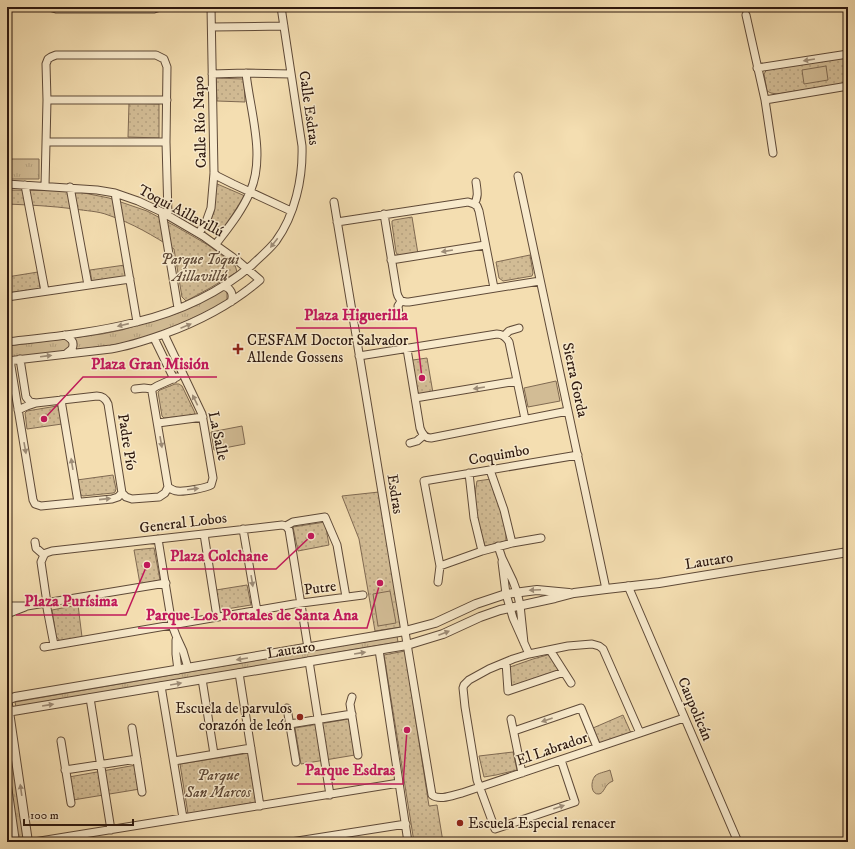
<svg xmlns="http://www.w3.org/2000/svg" width="855" height="849" viewBox="0 0 855 849" font-family="'IM FELL DW Pica',serif">
<style>
.grass{fill:url(#grass-tufts);stroke:#806a52}
.park{fill:url(#park-dots);stroke:#806a52}
.pitch{fill:#d2bc95;stroke:#806a52}
.lines{fill:none;stroke-linecap:round;stroke-linejoin:round}
.minor-casing{stroke:#5f4a38;stroke-width:9}
.tertiary-casing{stroke:#5f4a38;stroke-width:10}
.minor{stroke:#f8eacc;stroke-width:7}
.tertiary{stroke:#f8eacc;stroke-width:8}
.oneway{fill:#9d8c77}
.poi-dot{fill:#8f2418;stroke:#f8eacc;stroke-width:1.5}
.labels{text-anchor:middle;dominant-baseline:central;stroke-width:3;stroke-linejoin:round;paint-order:stroke}
.street-label{font-size:15px;fill:#2d180f;stroke:#f8eacc}
.park-label{font-size:15px;font-style:italic;fill:#5f4937;stroke:#f8eacc}
.poi-label{font-size:15px;fill:#2d180f;stroke:#f8eacc;text-anchor:start}
.leader{fill:none;stroke:#c2185b;stroke-width:1.5}
.callout-dot{fill:#c2185b;stroke:#f8eacc;stroke-width:1.5}
.callout-label{font-size:16px;text-anchor:middle;font-weight:bold;fill:#c2185b;stroke:#f8eacc;stroke-width:3;stroke-linejoin:round;paint-order:stroke}
</style>
<defs>
<pattern id="grass-tufts" width="24" height="20" patternUnits="userSpaceOnUse"><rect width="24" height="20" fill="#d2bc95"/><path d="M3 7l-1-3M5 7V3M7 7l1-3M15 17l-1-3M17 17v-4M19 17l1-3" fill="none" stroke="#b5a17f"/></pattern>
<pattern id="park-dots" width="8" height="8" patternUnits="userSpaceOnUse"><rect width="8" height="8" fill="#d2bc95"/><path d="M2 2h.1M6 6h.1" fill="none" stroke="#b5a17f" stroke-width="1.8" stroke-linecap="round"/></pattern>
</defs>
<rect width="100%" height="100%" fill="#f4deb1"/>
<filter id="stains"><feTurbulence type="fractalNoise" baseFrequency=".005" numOctaves="4"/><feColorMatrix values="0 0 0 0 .2 0 0 0 0 .09 0 0 0 0 .02 0 0 0 .5 -.17"/></filter>
<radialGradient id="worn" r=".72"><stop offset=".6" stop-color="#630" stop-opacity="0"/><stop offset="1" stop-color="#630" stop-opacity=".3"/></radialGradient>
<path class="grass" d="M7,159H39V179H7Z
M224,289L227,291V301C191,320 153,338 113,345L7,358V346L102,334L122,330L178,313L197,304Z
M397,636L398,642L16,707L15,702Z
M7,720L24,837L18,838L7,760Z
M610,770L613,781C604,784 605,793 599,794C591,795 590,782 595,776C598,773 605,772 610,770Z"/>
<path class="park" d="M848,57V83L777,94L771,93L767,91L764,74L767,69Z
M216,78L244,79L245,102L217,101Z
M129,103L159,104V138L128,137Z
M215,183L245,196L230,221L217,236L207,229L214,212Z
M7,190L74,191L109,198L147,211L177,227L208,245L235,265L237,272L210,288L186,301L182,297L174,249C154,236 132,223 108,215C98,211 86,211 75,209C52,206 30,205 7,204Z
M412,217L418,254L398,256L396,252L392,224V221L394,220Z
M530,255L533,273L532,276L503,281L499,278L496,262Z
M125,265L127,277L92,282L90,270Z
M38,272L40,289L7,293V277Z
M427,358L433,393L418,395L411,362L413,360Z
M175,384H179L182,386L195,413L194,415L164,418L162,416L158,392L160,390Z
M57,406L60,408L62,424L27,429L25,413L27,411Z
M113,475L116,489L115,492L113,493L83,496L81,495L79,492L77,480Z
M491,479L506,526V541L485,546C479,526 472,503 477,481Z
M379,492L401,627L375,631L359,539L342,496Z
M325,522L329,545L298,551L293,527Z
M154,548L160,580L140,584L134,550Z
M247,585L251,605L220,610L216,590Z
M78,605L82,637L60,641L56,636L52,610Z
M405,651L429,806L437,805L443,842H414L384,655Z
M551,654L560,671L511,688L510,667L533,659Z
M623,715L631,733L600,744L593,728Z
M349,719L355,755L301,764L295,728Z
M513,752L517,770L496,775L484,777L479,756Z
M249,753L257,802L188,814L180,764Z
M136,765L140,789L73,800L69,777Z"/>
<path class="pitch" d="M826,66L828,80L804,84L802,70Z
M556,381L560,401L528,407L524,388Z
M242,426L245,444L214,450L211,432Z
M390,591L396,623L378,626L373,594Z"/>
<g class="lines">
<defs>
<path id="minor" d="M49,7L56,9H154L160,7
M746,15L765,100L773,153
M212,27L284,26
M757,68L848,54
M212,74L246,73L291,74
M47,100H167
M765,100L848,86
M46,142H166
M214,173L217,176L233,184L291,211
M518,176L606,589
M7,184L97,190L115,193L138,201L162,212L203,236L238,261L260,280C231,305 200,321 164,334C147,340 130,346 111,349L7,361
M25,185L45,291
M45,186L47,100L46,64L48,59L51,57L56,55H156L164,59L167,67L166,142L168,215
M70,187L88,285
M115,193L137,322
M334,202L432,795C440,801 453,795 462,793L640,733L684,718
M474,204L477,206L479,211L494,288
M474,204C479,197 477,190 476,182
M162,212L178,308
M384,214L397,293L398,296L401,301
M337,222L468,202L474,204
M199,233L206,222L211,208L214,173L211,7
M216,244C228,228 242,211 250,192C266,156 250,111 246,73
M391,260L485,245
M223,286C231,288 234,294 231,302
M7,297L130,279
M401,301L406,302H409L540,281
M399,316L398,306L401,301
M164,334L202,414L213,478L211,485C206,488 184,492 177,491C174,491 171,489 168,487
M65,335C71,338 75,342 72,349L67,353
M504,336L509,331L519,328
M154,338L174,379
M7,342C50,337 94,333 136,322C178,312 219,293 252,265C260,257 269,250 276,241C295,215 303,178 302,146L281,7
M407,349L420,428C422,434 425,438 431,438L568,411
M359,356L497,334C502,334 506,337 509,342L525,419
M20,359L26,397L30,402L36,403
M10,360L33,500L35,504L41,506L112,499L118,497L122,493
M135,389L144,388L152,389
M152,389V392L168,487
M152,389L157,386L177,377
M415,398L517,381
M61,400L78,502
M18,410L27,406L36,403L97,396C103,396 106,399 108,404L122,493
M158,423L203,417
M410,443L417,441L424,435
M490,470L504,510L512,543
M469,473L474,518L482,551
M122,493L126,497L132,499L159,497L165,493L168,487
M286,526L289,530L308,648
M243,529L257,611
M204,534L217,617
M158,539L172,625L177,638L183,651L188,668
M35,542L36,548L44,555
M498,546L502,558L513,581L517,592L520,605L524,643
M44,555L46,553L52,551L282,525L286,526L293,522L325,517L337,545L346,597
M44,555L41,562L47,603V608L54,645
M502,562L506,594L513,618L529,654
M440,566L482,551L512,543L541,538
M438,582L440,566L424,481L578,455
M628,586L738,842
M7,606H27L166,583
M7,614L25,607
M176,640V654L178,670
M44,647L294,604L363,595
M379,650L408,842
M550,650L571,683
M309,661L330,795
M506,662L508,691L564,672
M239,673L260,806
M202,679L214,754
M161,686L183,818
M352,697L350,704L358,755
M90,698L111,830
M287,708L296,762
M511,719L522,773
M290,724L352,714
M132,728L142,792
M514,731L581,708L597,747
M61,741L71,803
M561,760L575,802L495,829L477,780L465,707L463,688L464,685L469,680L489,669L513,659L529,654L568,646L592,644L599,646L603,649L640,733
M174,761L251,748
M65,770L137,759
M34,842L399,783
M291,842L406,824"/>
<path id="tertiary" d="M7,698L28,842
M7,700L15,697L405,631L435,623L476,604L506,594L537,590L569,593
M7,712L407,645L443,634L480,617L500,610L555,598L574,593L606,589L659,583L848,552
M7,786L15,842"/>
</defs>
<use href="#minor" class="minor-casing"/>
<use href="#tertiary" class="tertiary-casing"/>
<use href="#minor" class="minor"/>
<use href="#tertiary" class="tertiary"/>
</g>
<defs><path id="oneway-solid" d="M-6-.8H1V-3.2L6.5 0L1 3.2V.8H-6Z"/></defs>
<g class="oneway">
<use href="#oneway-solid" transform="translate(809 60) rotate(171)"/>
<use href="#oneway-solid" transform="translate(274 243) rotate(128)"/>
<use href="#oneway-solid" transform="translate(447 251) rotate(171)"/>
<use href="#oneway-solid" transform="translate(123 325) rotate(167)"/>
<use href="#oneway-solid" transform="translate(186 326) rotate(-23)"/>
<use href="#oneway-solid" transform="translate(46 356) rotate(-7)"/>
<use href="#oneway-solid" transform="translate(479 388) rotate(171)"/>
<use href="#oneway-solid" transform="translate(195 400) rotate(-116)"/>
<use href="#oneway-solid" transform="translate(161 442) rotate(80)"/>
<use href="#oneway-solid" transform="translate(25 448) rotate(80)"/>
<use href="#oneway-solid" transform="translate(72 464) rotate(-99)"/>
<use href="#oneway-solid" transform="translate(193 489) rotate(-7)"/>
<use href="#oneway-solid" transform="translate(105 499) rotate(-6)"/>
<use href="#oneway-solid" transform="translate(252 581) rotate(81)"/>
<use href="#oneway-solid" transform="translate(535 590) rotate(178)"/>
<use href="#oneway-solid" transform="translate(444 633) rotate(-21)"/>
<use href="#oneway-solid" transform="translate(360 653) rotate(-9)"/>
<use href="#oneway-solid" transform="translate(242 659) rotate(171)"/>
<use href="#oneway-solid" transform="translate(176 684) rotate(-10)"/>
<use href="#oneway-solid" transform="translate(48 705) rotate(-9)"/>
<use href="#oneway-solid" transform="translate(547 720) rotate(161)"/>
<use href="#oneway-solid" transform="translate(21 790) rotate(-98)"/>
<use href="#oneway-solid" transform="translate(559 807) rotate(-19)"/>
</g>
<g class="poi-dot">
<path d="M236 343h4v4h4v4h-4v4h-4v-4h-4v-4h4z"/>
<circle cx="300" cy="717" r="4"/>
<circle cx="460" cy="823" r="4"/>
</g>
<g class="labels">
<g class="street-label">
<text transform="translate(309 108) rotate(82)">Calle Esdras</text>
<text transform="translate(200 122) rotate(-92)">Calle Río Napo</text>
<text transform="translate(181 211) rotate(28)">Toqui Aillavillú</text>
<text transform="translate(575 380) rotate(78)">Sierra Gorda</text>
<text transform="translate(218 436) rotate(78)">La Salle</text>
<text transform="translate(127 442) rotate(81)">Padre Pío</text>
<text transform="translate(499 455) rotate(-10)">Coquimbo</text>
<text transform="translate(395 494) rotate(81)">Esdras</text>
<text transform="translate(183 523) rotate(-7)">General Lobos</text>
<text transform="translate(709 561) rotate(-9)">Lautaro</text>
<text transform="translate(320 588) rotate(-7)">Putre</text>
<text transform="translate(291 650) rotate(-9)">Lautaro</text>
<text transform="translate(695 709) rotate(67)">Caupolicán</text>
<text transform="translate(552 749) rotate(-19)">El Labrador</text>
</g>
<g class="park-label">
<text x="200" y="259">Parque Toqui<tspan x="200" dy="17">Aillavillú</tspan></text>
<text x="218" y="775">Parque<tspan x="218" dy="17">San Marcos</tspan></text>
</g>
<g class="poi-label">
<text x="247" y="340">CESFAM Doctor Salvador<tspan x="247" dy="17">Allende Gossens</tspan></text>
<text x="292" y="708" text-anchor="end">Escuela de parvulos<tspan x="292" dy="17">corazón de león</tspan></text>
<text x="468" y="823">Escuela Especial renacer</text>
</g>
</g>
<path class="leader" d="M422 378L416 328H296M44 419L83 377H217M311 536L276 569H162M147 565L126 615H16M380 583L367 628H138M407 730L403 784H297"/>
<g class="callout-dot">
<circle cx="422" cy="378" r="4"/>
<circle cx="44" cy="419" r="4"/>
<circle cx="311" cy="536" r="4"/>
<circle cx="147" cy="565" r="4"/>
<circle cx="380" cy="583" r="4"/>
<circle cx="407" cy="730" r="4"/>
</g>
<g class="callout-label">
<text x="356" y="320">Plaza Higuerilla</text>
<text x="150" y="369">Plaza Gran Misión</text>
<text x="219" y="561">Plaza Colchane</text>
<text x="71" y="606">Plaza Purísima</text>
<text x="252" y="620">Parque Los Portales de Santa Ana</text>
<text x="350" y="775">Parque Esdras</text>
</g>
<rect width="855" height="849" fill="none" stroke="#f4deb1" stroke-width="24"/>
<rect x="8" y="8" width="839" height="833" fill="none" stroke="#2d180f" stroke-width="2"/>
<rect x="12" y="12" width="831" height="825" fill="none" stroke="#2d180f"/>
<path d="M24 819v6h109v-6" fill="none" stroke="#2d180f" stroke-width="2"/>
<text x="30" y="819" font-size="12" fill="#2d180f" stroke="#f8eacc" stroke-width="3" paint-order="stroke">100 m</text>
<rect width="100%" height="100%" filter="url(#stains)"/>
<rect width="100%" height="100%" fill="url(#worn)"/>
</svg>
